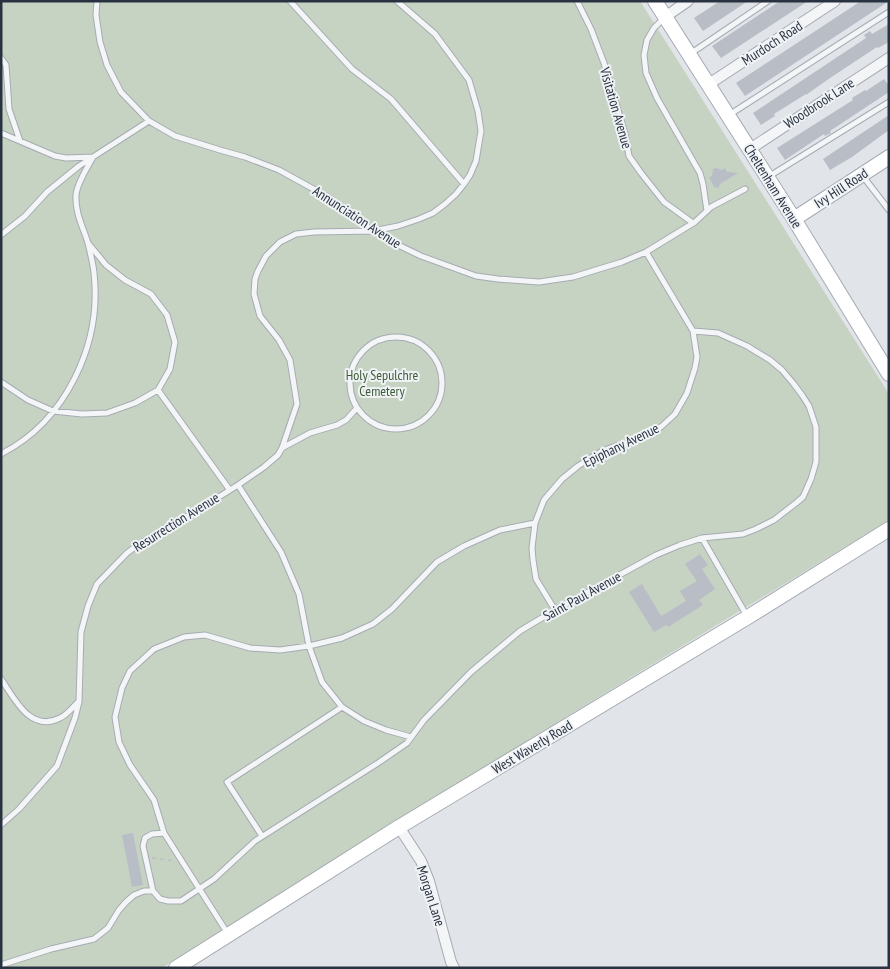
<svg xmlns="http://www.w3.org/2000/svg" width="890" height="969" viewBox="0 0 890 969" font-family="'PT Sans Narrow',sans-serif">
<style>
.green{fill:#c6d3c2}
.building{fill:#b8bdc6}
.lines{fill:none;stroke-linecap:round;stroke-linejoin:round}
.lane-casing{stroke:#a6abb3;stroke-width:7}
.street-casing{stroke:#a6abb3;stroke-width:12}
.secondary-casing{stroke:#a6abb3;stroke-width:16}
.path{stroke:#bec2c7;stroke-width:2;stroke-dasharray:4 4;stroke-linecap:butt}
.lane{stroke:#f3f5f7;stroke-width:5}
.street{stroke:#f3f5f7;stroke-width:10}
.secondary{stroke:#fff;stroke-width:14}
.labels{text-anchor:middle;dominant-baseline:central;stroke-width:4;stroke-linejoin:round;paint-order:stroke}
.street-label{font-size:14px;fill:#293240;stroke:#f0f3f6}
.park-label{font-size:14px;fill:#3e5b37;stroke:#f0f3f6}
</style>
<rect width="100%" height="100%" fill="#e1e4e9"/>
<path class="green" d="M1,1H640L889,394V520L538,734L162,968H1Z"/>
<path class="building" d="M720,1H748L703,31L694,18Z
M780,1H808L721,58L712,46Z
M861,1H889L745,96L736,83Z
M889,24V42L878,48L877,47L830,78L806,95V94L774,114L775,116L761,125L753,113L866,38L864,35L870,31L872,34Z
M884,79L889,86V92L830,131L831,133L825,136L824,134L785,160L777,148L853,100L852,98L865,90L866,91Z
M889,115V130L852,157L830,170L823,159Z
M716,168L722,170L725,168L727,172L738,173L720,184L719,187L717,188L714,187L709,177L712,176L713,169Z
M700,554L708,565L702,569L715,589L699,600L703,605L668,627L666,625L654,632L629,592L642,584L661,616L686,601L680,591L697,581L685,564Z
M133,833L143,885L132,887L122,835Z"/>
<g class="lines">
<defs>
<path id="lane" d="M97,1L96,15L100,42L107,65L121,92L149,121L175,136L220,150L245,157L279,170L328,197L373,231L394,243L421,256L476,276L498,279L539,282L573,277L622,262L646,252L695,222L711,207L745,189
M290,1L352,69L391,99L464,184
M577,1L591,29L604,63L625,134L629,156L641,173L664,202L693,223
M665,17L654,28L647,40L644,55L646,73L657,98L700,173L703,184L707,211
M690,54L768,1
M1,58L6,65L9,109L20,141
M729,115L889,12
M1,133L55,156L66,158L93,157C87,168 77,183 76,195C75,213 83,227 88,243C90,252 93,263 94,273C102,344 66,421 1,454
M862,175L889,210
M768,177L889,102
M1,235L25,216L47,192L79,166L149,121
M350 383a46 46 0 1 1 92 0a46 46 0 1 1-92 0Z
M1,382L28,400L53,411L82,414L107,413L135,403L158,390L170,369L175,342L167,315L151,294L125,280L106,265L88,243
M158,390L229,489
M282,448L310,433L337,425L346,420L357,408
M238,485L281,552L299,594L309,646L322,682L342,707L364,721L386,730L411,737
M702,538L747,616
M555,610L536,579L533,560L532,548L535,523L544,500L562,479L578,466L602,451L616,446L632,442L653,433L662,426L675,414L687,393L695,368L697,357L693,331L646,252
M1,679C15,699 30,733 60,718C67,715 73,707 78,702
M1,825L19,809L57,766L75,718L79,702L81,632L88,606L97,584L127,553L139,544L190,515L238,485L264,467L278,455L282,448L297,404L290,360L279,340L260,316L254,294L255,279L258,271L266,256L280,242L296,234L314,232L373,231L398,226L419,219L433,213L445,204L456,194L464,184L470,175L476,161L481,131L478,111L469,80L435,34L397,1
M262,836L227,782L342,707
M153,891L143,846L145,838L152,834L164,833
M228,934L164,833L154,800L130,765L119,742L115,717L122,688L130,671L154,649L184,637L205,635L250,648L280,650L309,646L342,638L373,624L392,609L437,562L464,546L500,530L535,523
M1,965L51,949L94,939L108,928L119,910L126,902L134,895L144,891H153L160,899L168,901H181L214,879L255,841L378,763L407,743L424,720L471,672L520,631L555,610L656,555L680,545L702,538L743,534L756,529L774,520L796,503L803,497L811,479L816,462V427L809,406L802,395L793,383L782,370L770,360L747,346L718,333L693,331"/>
<path id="street" d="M665,17L688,1
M709,84L835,1
M750,149L889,58
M399,827L421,861L429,881L451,962L454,968"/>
<path id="secondary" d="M655,1L794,219L889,374
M794,219L889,157
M176,968L399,827L748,617L889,529"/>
</defs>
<use href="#lane" class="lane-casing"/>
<use href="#street" class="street-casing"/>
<use href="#secondary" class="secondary-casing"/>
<path class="path" d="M152,858C159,858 165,861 172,860"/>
<use href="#lane" class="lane"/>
<use href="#street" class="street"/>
<use href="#secondary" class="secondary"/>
</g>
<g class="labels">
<g class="street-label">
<text transform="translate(772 43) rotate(-33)">Murdoch Road</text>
<text transform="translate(819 103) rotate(-33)">Woodbrook Lane</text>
<text transform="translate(616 108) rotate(74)">Visitation Avenue</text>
<text transform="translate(773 186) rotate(58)">Cheltenham Avenue</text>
<text transform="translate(841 188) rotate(-33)">Ivy Hill Road</text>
<text transform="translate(357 217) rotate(33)">Annunciation Avenue</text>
<text transform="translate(621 445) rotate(-26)">Epiphany Avenue</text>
<text transform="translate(176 522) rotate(-32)">Resurrection Avenue</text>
<text transform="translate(582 596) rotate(-29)">Saint Paul Avenue</text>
<text transform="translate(532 747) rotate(-31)">West Waverly Road</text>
<text transform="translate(431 896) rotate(72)">Morgan Lane</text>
</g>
<g class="park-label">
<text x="382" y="375">Holy Sepulchre<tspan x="382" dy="16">Cemetery</tspan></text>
</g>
</g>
<rect width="890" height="969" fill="none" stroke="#293240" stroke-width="5"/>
</svg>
